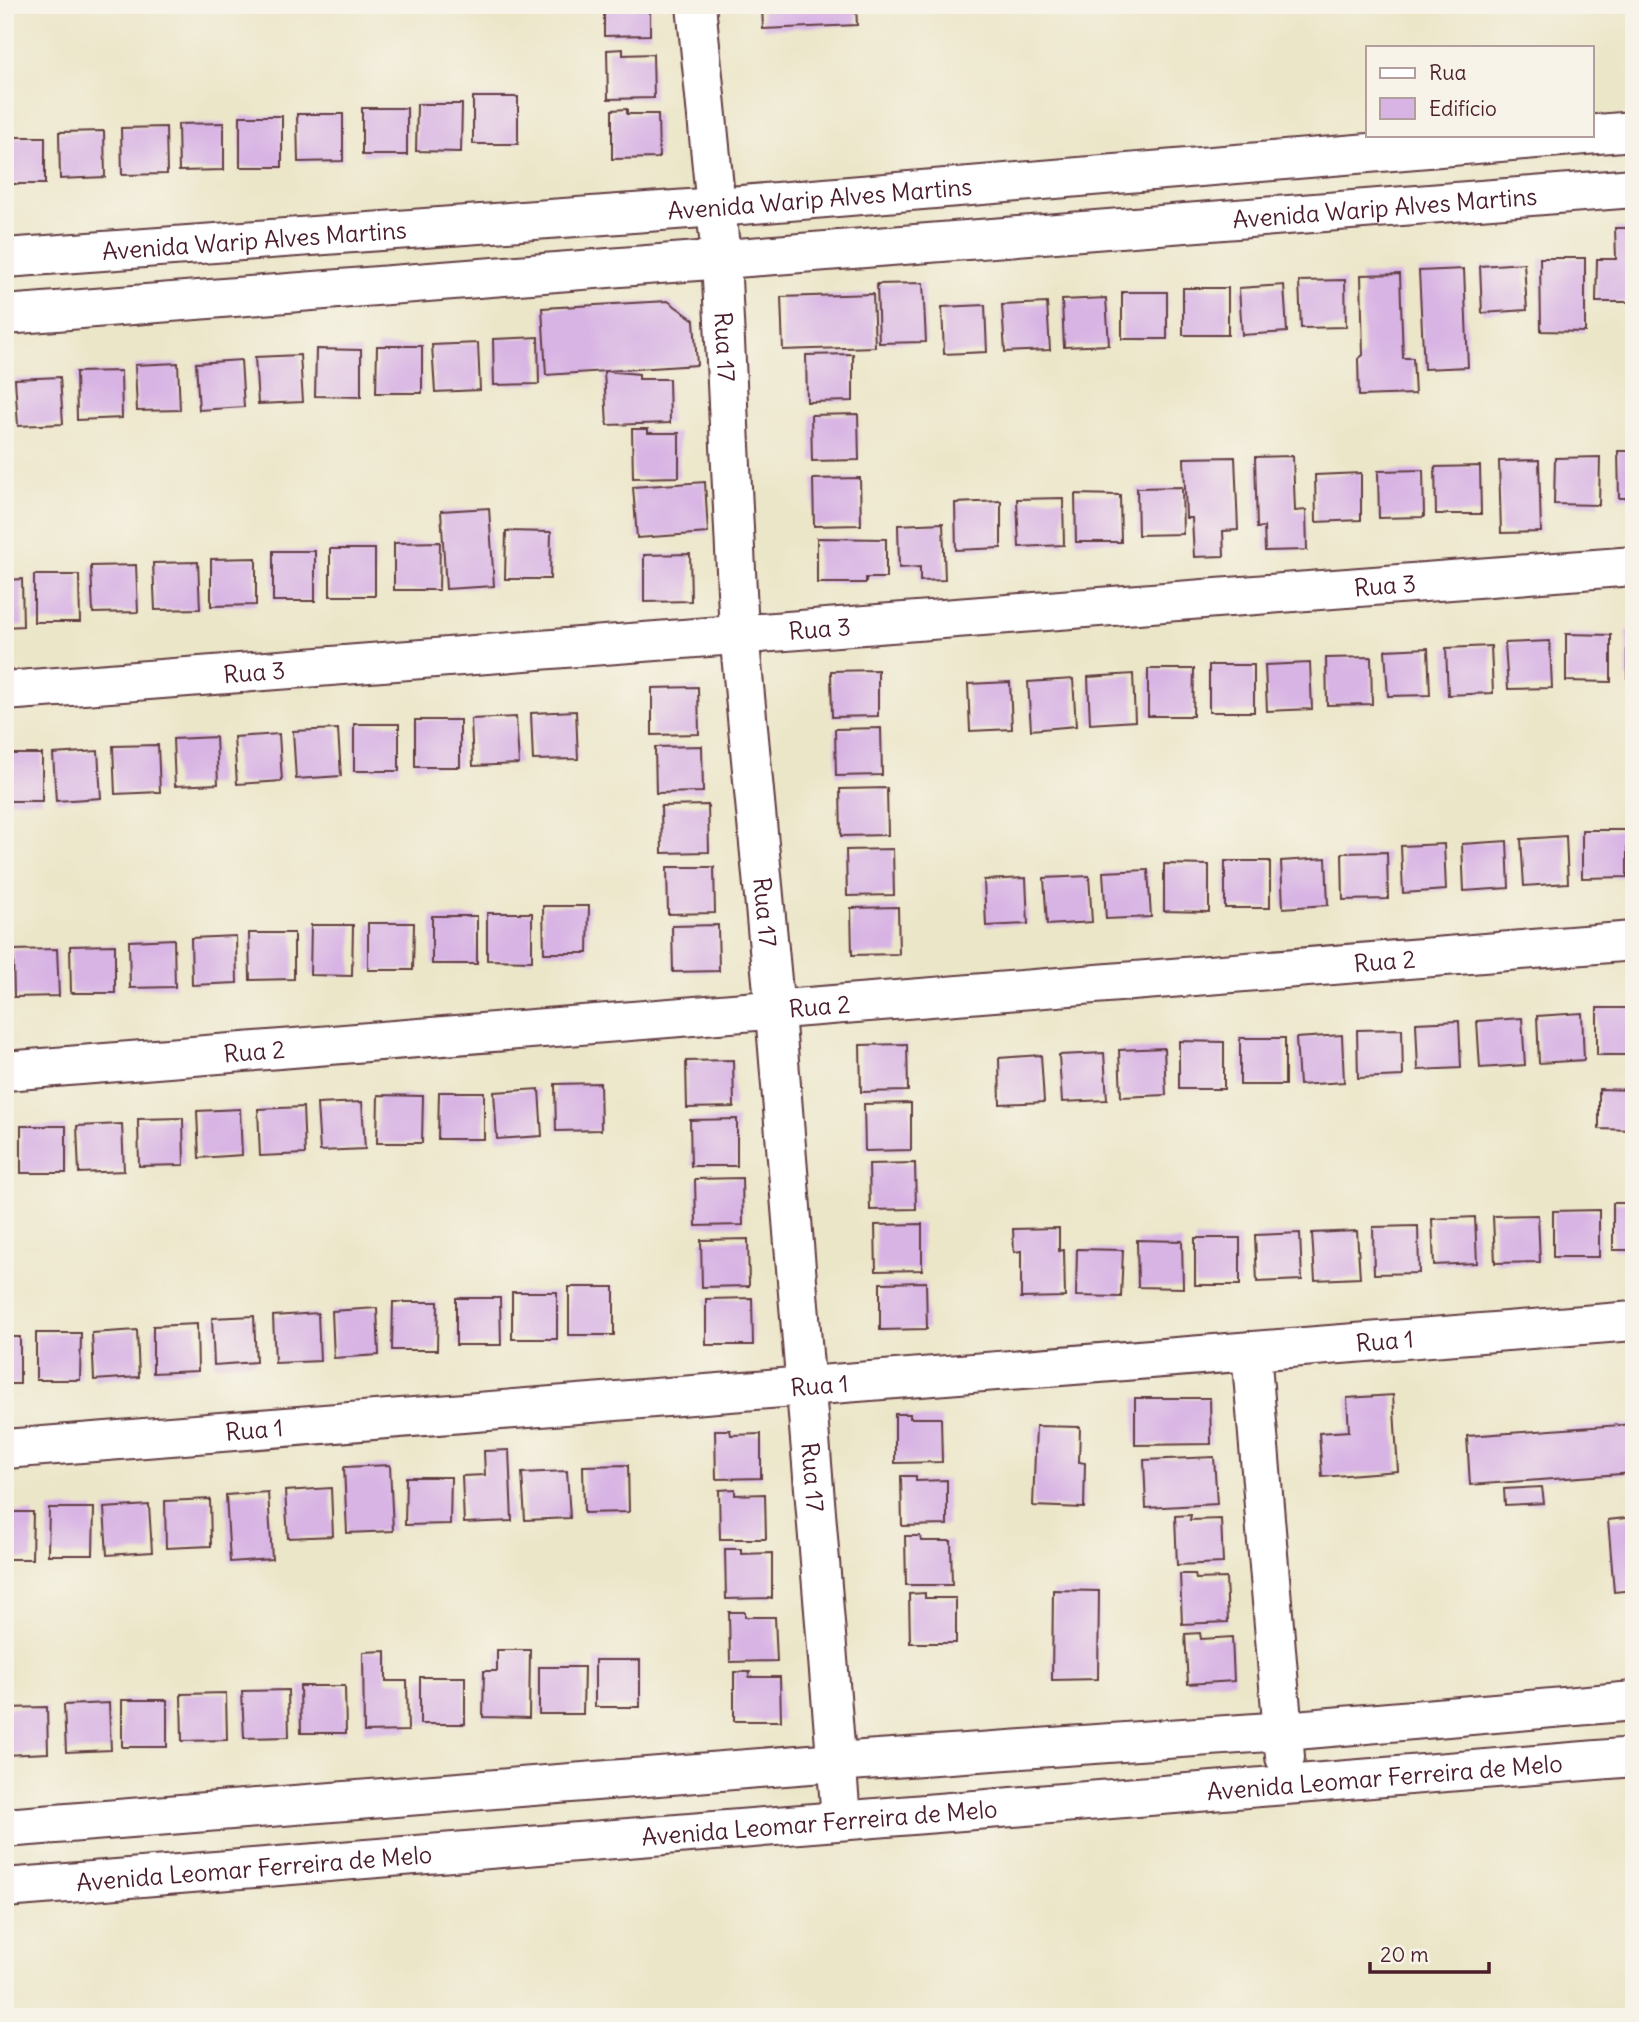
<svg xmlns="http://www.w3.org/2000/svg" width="1639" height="2022" viewBox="0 0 1639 2022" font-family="Delius,sans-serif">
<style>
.building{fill:#d8b4e4}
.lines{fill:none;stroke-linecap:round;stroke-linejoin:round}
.minor-casing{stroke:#623d43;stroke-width:42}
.minor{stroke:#fff;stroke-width:38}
.labels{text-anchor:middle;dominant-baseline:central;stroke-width:6;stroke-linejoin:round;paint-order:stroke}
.street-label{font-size:24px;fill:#4a1f2b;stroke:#f7f3e8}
</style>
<rect width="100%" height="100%" fill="#f7f3e8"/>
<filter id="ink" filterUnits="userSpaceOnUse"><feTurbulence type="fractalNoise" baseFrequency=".0143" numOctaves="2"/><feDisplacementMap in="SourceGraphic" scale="14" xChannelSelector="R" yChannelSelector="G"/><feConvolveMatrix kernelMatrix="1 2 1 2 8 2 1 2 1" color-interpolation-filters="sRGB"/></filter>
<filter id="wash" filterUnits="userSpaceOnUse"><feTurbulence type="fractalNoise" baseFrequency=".00686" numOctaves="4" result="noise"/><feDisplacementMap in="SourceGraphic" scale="28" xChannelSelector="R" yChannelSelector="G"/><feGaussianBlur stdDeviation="1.57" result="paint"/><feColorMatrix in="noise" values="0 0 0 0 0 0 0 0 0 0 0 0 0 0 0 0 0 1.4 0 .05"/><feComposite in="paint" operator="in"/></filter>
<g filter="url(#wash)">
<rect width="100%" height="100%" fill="#ece6c9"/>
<g id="blocks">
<path class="building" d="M604,5H650V35L604,36Z
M762,5H856L857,25L763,29Z
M623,49V55L653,54L654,98L608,99L607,50Z
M473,97H518V144H473Z
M417,104H462L461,152L416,151Z
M362,108H407V155H362Z
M627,109V114H658L659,158L612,159V110Z
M297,114H343V161L298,162Z
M240,116H282V167H240Z
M224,123V170L179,171L178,124Z
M166,127L167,174L122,175L121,128Z
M104,131L105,177L60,179L59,132Z
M5,137H45V184H5Z
M1615,228H1634V302H1596L1597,259H1616Z
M1540,258H1585V332L1541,331Z
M1524,263L1527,310L1482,313L1480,266Z
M1464,269L1468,367L1424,369L1419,271Z
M1400,274L1403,358H1413L1415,394L1359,396L1358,359L1363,355L1361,275Z
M1345,280L1346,327L1301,328L1299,281Z
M923,283L926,342L879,343L877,284Z
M1284,285L1287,332L1242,335L1239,288Z
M1183,288H1228V335H1183Z
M1122,292H1167V339H1122Z
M873,294L875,347L783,350L781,297Z
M1106,298L1109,345L1064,347L1062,300Z
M668,301L694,320L697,365L546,375L542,308Z
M1047,303L1050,350L1005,352L1002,305Z
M985,305L987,352L944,354L942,307Z
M538,337L539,384L494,385L493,339Z
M478,343L480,390L435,392L432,345Z
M377,346H422V393H376Z
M316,349L361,350V397L315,396Z
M853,354V401L807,402L806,355Z
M300,355L303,402L258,404L255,357Z
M241,360L244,407L199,410L196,363Z
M178,363L180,410L137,411L135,365Z
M121,371L122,418L77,420L76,372Z
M604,371L639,374V379H669L670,423L607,425Z
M60,377L63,424L18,426L15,379Z
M858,414L859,460L812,461L811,415Z
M632,429H648V433H679V477L633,478Z
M1618,451H1634V498H1619Z
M1293,456L1295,511L1306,510L1307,550L1265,551L1264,527L1257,528L1255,457Z
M1235,457L1238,530L1223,531L1224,556L1194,557L1192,518H1186L1184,458Z
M1600,457L1599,505L1554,504L1555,458Z
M1539,460L1541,532L1501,533L1499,461Z
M1480,466L1481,514H1436L1435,467Z
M1423,470L1424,517L1379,518L1378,471Z
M1361,473V520L1316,522L1315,475Z
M860,478L861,525L814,526L813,479Z
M705,482L708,533L637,538L633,487Z
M1182,487L1183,534L1138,535L1137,488Z
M1075,494L1120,495L1121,542H1076Z
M1063,498L1064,545L1019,547L1017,499Z
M1001,501V548L956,550L955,503Z
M489,508L494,586L446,589L441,511Z
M943,523L945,580L920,581V567L899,568L898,525Z
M506,531L551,532L550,579H505Z
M817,538L886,539V578H866V583H817Z
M440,542L439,590H394V543Z
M330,549H375V596H330Z
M273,551H315V601H273Z
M690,554L691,601L644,602V555Z
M256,558V605L211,606V559Z
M198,562L200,609L155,610L153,563Z
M136,565L138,612L93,613L91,566Z
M34,575H79L80,622H34Z
M22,579L23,626L5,627V580Z
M1627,631H1634V678H1627Z
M1566,634L1611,635V682L1566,681Z
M1550,641L1552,688L1508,689L1505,643Z
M1491,646L1493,693L1448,695L1446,648Z
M1428,648L1430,695L1388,696L1385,650Z
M1371,657L1372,704L1327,705L1326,658Z
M1310,663L1312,709L1267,711L1265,665Z
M1209,665H1254V712H1209Z
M1148,669H1194L1193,716H1148Z
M878,670V716L832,717L831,671Z
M1133,674L1135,721L1090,724L1088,677Z
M1073,679L1076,726L1031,730L1028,682Z
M1010,682L1012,729L970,731L968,684Z
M698,687L699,734L652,735V688Z
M576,711L578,759L533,760L531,713Z
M516,717L519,764L473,766L471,719Z
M415,720H460V767H415Z
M354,724H399V771H354Z
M881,728L882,775L836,776L835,729Z
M338,729L341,776L296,779L293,731Z
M279,734L282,781L237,784L234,737Z
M216,737L218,784L175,786L173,739Z
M158,745L160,792L115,794L113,746Z
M702,746L703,792L656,793L655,747Z
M98,751L101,798L56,801L53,754Z
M5,754H42V801H5Z
M887,788L888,835L841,836L840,789Z
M708,805L709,852L662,853L661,806Z
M1582,830H1627V877L1582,878Z
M1566,836L1568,883L1524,886L1521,839Z
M1507,841L1509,888L1464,891L1462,844Z
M1444,844L1446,890L1403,893L1401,846Z
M893,849L894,895L847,896L846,850Z
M1387,852L1388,899L1343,900L1342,853Z
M1326,858L1328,905L1283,908L1281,861Z
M1225,861H1270V908H1225Z
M1164,864L1209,865V912L1164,911Z
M667,867H714L715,913L668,914Z
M1148,870L1151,917L1106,919L1103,872Z
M1089,876L1092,922L1047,925L1044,878Z
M1026,878L1028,924L986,926L984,880Z
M543,906H589L588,953H544Z
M898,907L899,954L852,955L851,908Z
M487,913H532V961L487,960Z
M432,916H477V964H432Z
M368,923H414L413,970H368Z
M311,925H353L352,976L310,975Z
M718,925L719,971L673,972L672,926Z
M249,933H294V979L250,980Z
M236,936L237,983L192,985L191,938Z
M174,939L175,987L130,988L129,941Z
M115,945V993H71L70,946Z
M57,949L59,996L14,997L13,950Z
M1597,1008H1634V1055H1597Z
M1582,1013L1584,1060L1539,1063L1537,1016Z
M1522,1018L1525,1065L1480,1068L1477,1021Z
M1459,1021L1461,1068L1418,1070L1416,1023Z
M1402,1029L1403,1076L1358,1078L1357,1030Z
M1342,1035L1344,1082L1299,1085L1296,1038Z
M1240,1038H1285V1085H1240Z
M1179,1041L1224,1042V1089H1179Z
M907,1044L908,1091L861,1092L860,1045Z
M1164,1048L1166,1095L1121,1097L1119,1050Z
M1104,1053L1107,1100L1062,1102L1059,1055Z
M1041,1055L1044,1102L1000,1104L999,1058Z
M733,1060L734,1107L687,1108L686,1061Z
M600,1083L601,1130L556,1131L555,1084Z
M539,1089L542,1136L497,1139L494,1092Z
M1599,1089L1634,1090V1130L1599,1129Z
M439,1092H484V1139H438Z
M378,1095L423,1096L422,1143H377Z
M362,1102L365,1149L320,1151L317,1104Z
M911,1103V1150L865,1151L864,1104Z
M303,1107L305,1154L260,1156L258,1109Z
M240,1109L242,1155L199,1158L197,1111Z
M183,1118L184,1165L139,1166L138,1119Z
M737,1119V1166H691L690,1120Z
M122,1124L124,1171L79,1173L77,1126Z
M21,1126H66V1173H21Z
M915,1163L916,1209L870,1210L869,1164Z
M742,1178L743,1225L696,1226L695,1179Z
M1613,1203H1634V1250H1613Z
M1599,1210V1257H1553V1211Z
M1538,1215L1540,1262L1495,1263L1493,1216Z
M1475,1217L1477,1263L1434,1265L1432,1219Z
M922,1224V1270L876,1271L875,1225Z
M1418,1226L1419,1273L1374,1274L1373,1227Z
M1059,1228V1251L1064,1250L1065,1297L1021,1298V1251L1014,1252L1013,1229Z
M1357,1231L1360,1278L1315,1280L1312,1233Z
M1300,1233L1302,1280L1257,1282L1255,1235Z
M1195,1238H1240V1285H1195Z
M748,1239L749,1286L702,1287L701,1240Z
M1137,1240L1182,1241L1183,1288L1138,1287Z
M1077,1249L1123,1250L1121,1297L1076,1296Z
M926,1282L927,1329L880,1330V1283Z
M569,1287H614V1335H569Z
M512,1292H557V1339H512Z
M456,1298H500L501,1345H456Z
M752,1298L753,1345H706V1299Z
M393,1302H438L437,1350H392Z
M377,1308L379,1355L334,1358L332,1311Z
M318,1313L320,1361L275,1363L273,1316Z
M254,1316L256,1362L214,1365L212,1318Z
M197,1324L198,1371L153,1373V1326Z
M137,1330L139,1377L94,1380L92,1333Z
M36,1333H81L80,1380H36Z
M5,1337H20V1384H5Z
M1393,1395L1398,1471L1322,1477L1319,1433L1349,1431L1347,1398Z
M1135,1398H1210L1211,1444L1135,1445Z
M895,1414H910V1418H941L942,1462L895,1463Z
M1634,1424V1473L1470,1485L1467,1436Z
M1036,1426L1080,1427L1079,1462L1085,1463L1084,1508L1033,1506Z
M715,1430H730L731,1435L761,1434V1478L716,1479Z
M509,1450L512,1521L464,1523L462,1476L485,1475L484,1451Z
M1214,1457L1217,1504L1146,1508L1144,1460Z
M390,1465L393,1531L347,1533L344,1467Z
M628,1465L629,1512L584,1513L583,1466Z
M567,1471L570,1518L525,1520L522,1473Z
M901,1476H916V1481L947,1480V1525L902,1526Z
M406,1477H451L450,1524L405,1525Z
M1542,1487L1544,1503L1505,1505L1504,1489Z
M331,1488L333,1536L288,1538L285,1491Z
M735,1489V1495L765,1494L766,1539H720L719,1490Z
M268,1492L272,1559L230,1562L226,1495Z
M210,1499L211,1546L166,1548L165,1501Z
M149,1505L152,1552L107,1555L104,1508Z
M49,1508H94L93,1555H48Z
M5,1512H33L32,1559H5Z
M1191,1515L1190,1520L1221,1519L1223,1563L1177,1565L1175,1516Z
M1634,1517V1590L1614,1592L1608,1520Z
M905,1536H920L921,1541H951L952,1585H906Z
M725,1549H741V1554L772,1553V1598L726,1599Z
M1180,1574H1195L1196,1579L1226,1578L1228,1622L1182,1624Z
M1053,1590L1099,1591L1098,1679L1052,1680Z
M925,1593V1598H956V1643H910L909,1594Z
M729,1612H745V1617H775L777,1661L730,1662Z
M1200,1633L1201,1639L1232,1637L1234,1681L1188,1684L1185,1634Z
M497,1650H530L529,1718L483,1717L484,1671H497Z
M386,1651V1681H407L408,1731L364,1732L363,1652Z
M595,1660H640V1707H595Z
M539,1667H584L583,1714H539Z
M734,1672H750L749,1677H780L781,1721H734Z
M420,1677H465V1724H420Z
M300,1686H345L346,1733H301Z
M288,1690L289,1737L244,1738L242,1691Z
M226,1693L227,1740L182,1741L181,1694Z
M122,1700H167V1747H122Z
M109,1703L111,1750L66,1752L64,1705Z
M47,1707L48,1753L5,1755V1708Z"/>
</g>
</g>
<g filter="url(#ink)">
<use href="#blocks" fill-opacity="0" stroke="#623d43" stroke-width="2"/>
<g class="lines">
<defs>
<g id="minor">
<path id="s1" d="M696,5L721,258L739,633L775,1012L841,1818"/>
<path id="s2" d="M5,258L717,207L1634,131"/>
<path id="s3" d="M5,315L1634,188"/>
<path id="s4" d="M5,691L1634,566"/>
<path id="s5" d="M5,1071L1634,941"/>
<path d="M1251,1351L1285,1757"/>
<path id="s6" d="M5,1449L1634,1321"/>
<path d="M5,1828L835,1762L1284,1731L1634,1701"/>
<path id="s7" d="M5,1888L1634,1757"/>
</g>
</defs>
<use href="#minor" class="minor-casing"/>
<use href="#minor" class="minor"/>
</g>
</g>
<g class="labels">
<g class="street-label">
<text stroke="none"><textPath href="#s2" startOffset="817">Avenida Warip Alves Martins</textPath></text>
<text stroke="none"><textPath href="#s3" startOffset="1384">Avenida Warip Alves Martins</textPath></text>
<text stroke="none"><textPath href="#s2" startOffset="250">Avenida Warip Alves Martins</textPath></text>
<text stroke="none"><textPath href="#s1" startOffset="343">Rua 17</textPath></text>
<text stroke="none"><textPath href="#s4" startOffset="1384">Rua 3</textPath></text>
<text stroke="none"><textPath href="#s4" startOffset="817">Rua 3</textPath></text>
<text stroke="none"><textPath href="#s4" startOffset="250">Rua 3</textPath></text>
<text stroke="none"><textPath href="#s1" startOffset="910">Rua 17</textPath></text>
<text stroke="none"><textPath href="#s5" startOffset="1384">Rua 2</textPath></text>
<text stroke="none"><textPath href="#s5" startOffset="817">Rua 2</textPath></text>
<text stroke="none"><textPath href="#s5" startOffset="250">Rua 2</textPath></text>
<text stroke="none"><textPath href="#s6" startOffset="1384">Rua 1</textPath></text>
<text stroke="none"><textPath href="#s6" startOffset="817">Rua 1</textPath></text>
<text stroke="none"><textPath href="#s6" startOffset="250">Rua 1</textPath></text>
<text stroke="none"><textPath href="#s1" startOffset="1477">Rua 17</textPath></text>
<text stroke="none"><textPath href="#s7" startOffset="1384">Avenida Leomar Ferreira de Melo</textPath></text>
<text stroke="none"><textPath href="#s7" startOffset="817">Avenida Leomar Ferreira de Melo</textPath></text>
<text stroke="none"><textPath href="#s7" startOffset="250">Avenida Leomar Ferreira de Melo</textPath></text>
</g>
</g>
<rect width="1639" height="2022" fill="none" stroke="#f7f3e8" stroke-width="28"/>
<rect x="1366" y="46" width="228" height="91" fill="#f7f3e8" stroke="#b29e9c" stroke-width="2"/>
<rect x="1380" y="68" width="35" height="10" fill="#ffffff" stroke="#b29e9c" stroke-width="2"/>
<text x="1429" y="80" font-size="21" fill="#4a1f2b">Rua</text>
<rect x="1380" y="98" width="35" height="21" fill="#d8b4e4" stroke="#b29e9c" stroke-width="2"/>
<text x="1429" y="116" font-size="21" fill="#4a1f2b">Edifício</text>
<path d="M1370 1962v10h119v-10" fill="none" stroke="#4a1f2b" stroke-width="3.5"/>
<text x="1380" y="1962" font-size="21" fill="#4a1f2b" stroke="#f7f3e8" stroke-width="5" paint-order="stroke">20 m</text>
</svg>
